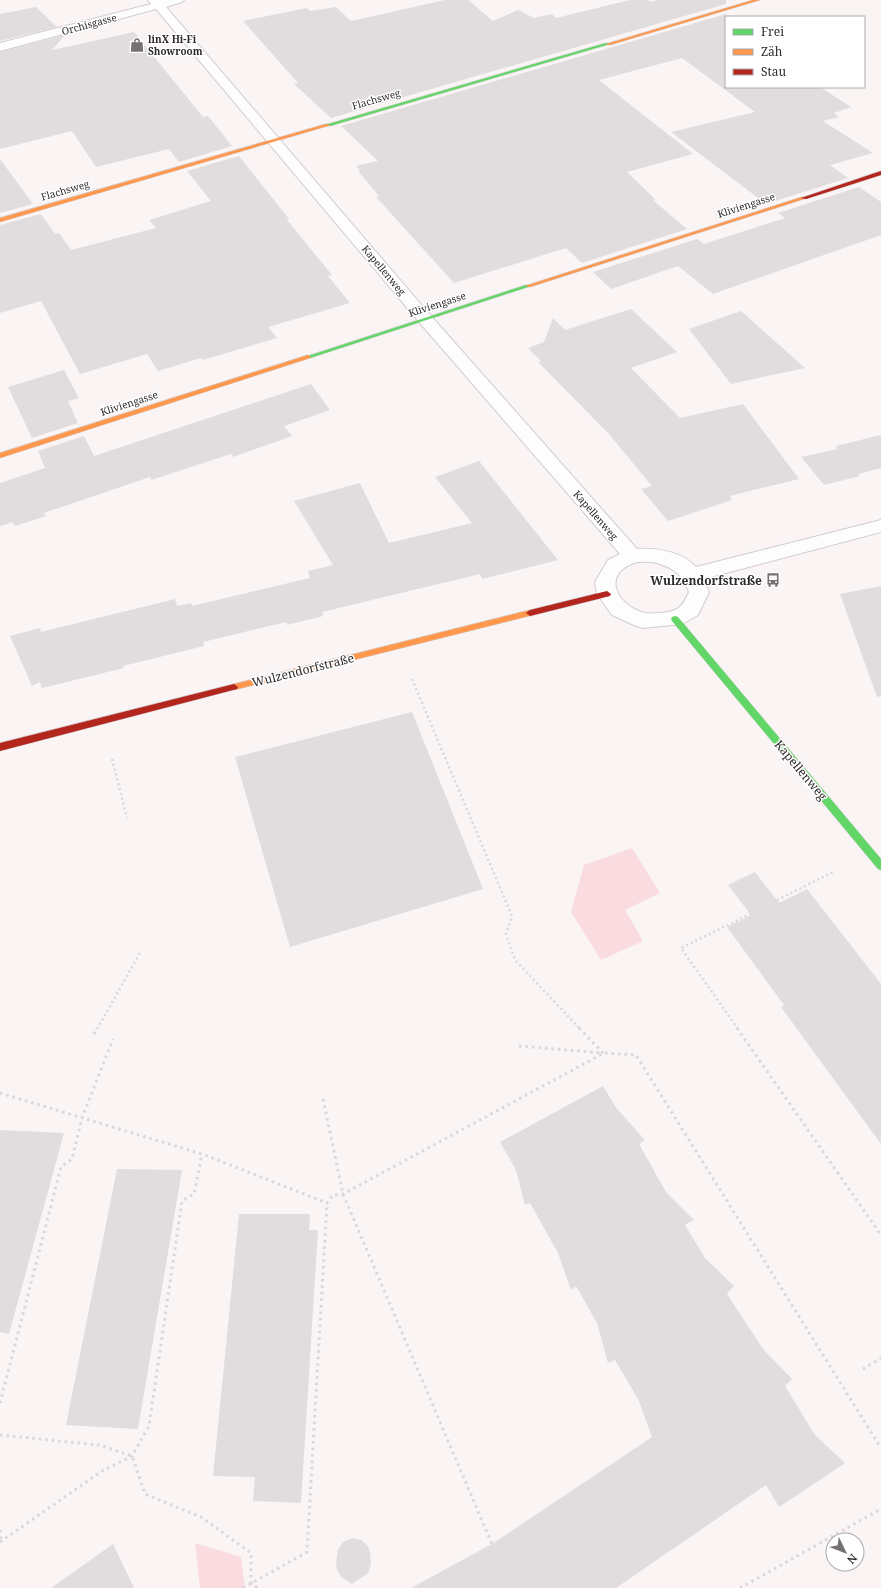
<svg xmlns="http://www.w3.org/2000/svg" width="881" height="1588" viewBox="0 0 881 1588" font-family="'Noto Serif',serif">
<style>
.green{fill:#fadbe0}
.building{fill:#e1dcdd}
.lines{fill:none;stroke-linecap:round;stroke-linejoin:round}
.street-casing{stroke:#d1cccd;stroke-width:2}
.fast-casing{stroke:#d1cccd;stroke-width:1}
.slow-casing{stroke:#d1cccd;stroke-width:1}
.jam-casing{stroke:#d1cccd;stroke-width:1}
.path-far1{stroke:#d9d7d7;stroke-width:2.5;stroke-dasharray:2 3;stroke-linecap:butt}
.path{stroke:#d9d7d7;stroke-width:3;stroke-dasharray:2.5 4;stroke-linecap:butt}
.street{fill:#fefdfe;fill-rule:evenodd}
.fast{fill:#63d668;fill-rule:evenodd}
.slow{fill:#ff974d;fill-rule:evenodd}
.jam{fill:#b3261e;fill-rule:evenodd}
.labels{text-anchor:middle;dominant-baseline:central;stroke-width:3;stroke-linejoin:round;paint-order:stroke}
.far-street-label{font-size:10px;fill:#2e2a2a;stroke:#fff}
.far-poi-label{font-size:10px;font-weight:bold;fill:#2e2a2a;stroke:#fff;text-anchor:start}
.poi-label{font-size:12px;font-weight:bold;fill:#2e2a2a;stroke:#fff;text-anchor:end}
.street-label{font-size:12px;fill:#2e2a2a;stroke:#fff}
</style>
<rect width="100%" height="100%" fill="#faf4f5"/>
<path class="green" d="M632,848L660,893L625,910L643,941L601,960L571,912L584,865Z
M195,1543L241,1557L245,1588H200Z"/>
<path class="building" d="M445,0H468L493,21L518,10L534,18L552,14L556,18L630,0H648L650,2L658,0H726V4L331,118L294,84L298,83L243,21L307,8L310,11L336,7L351,21Z
M36,7L57,27L0,41V14Z
M726,14V87H820L851,107L834,113L839,117L823,121L873,153L830,165L848,178L766,204L671,132L755,112L682,58L599,80L693,154L627,172L655,199L654,201L687,229L582,263L566,248L454,283L376,197L379,196L358,171L360,170L356,166L378,161L341,126Z
M134,32L203,117L208,116L232,146L179,162L169,149L96,167L72,131L0,149V52L65,35L52,50Z
M239,156L289,219L287,220L332,275L328,276L350,303L268,327L277,338L203,360L201,358L158,371L147,354L80,374L41,301L0,313V225L41,214L55,234L59,233L71,250L156,228L149,220L211,201L187,171Z
M0,159L33,204L0,213Z
M859,187L881,202V235L713,294L678,266L611,289L593,272L697,239L704,244L785,218L778,213Z
M631,309L677,352L631,368L680,418L743,404L799,479L730,496L732,500L668,521L641,489L652,486L609,434L538,362L541,361L528,348L544,342L553,318L565,330Z
M741,311L805,368L731,384L689,329Z
M64,370L79,398L68,401L78,423L32,438L8,387Z
M311,384L330,410L284,426L292,436L233,457L231,454L151,480L150,477L44,513L46,516L15,526L13,522L0,526V483L45,468L38,451L84,436L94,456Z
M881,435V468L858,474L860,476L824,485L801,457L837,449L836,446Z
M479,461L558,560L482,579L480,574L322,612L323,616L287,625L286,622L203,642L204,646L123,666L124,668L42,688L40,682L32,686L10,636L40,628L41,632L175,599L177,606L191,603L192,606L310,578L308,571L333,565L294,501L360,483L389,543L472,523L435,477Z
M881,586V696L877,697L840,594Z
M412,712L483,889L290,947L235,757Z
M755,872L779,903L807,889L881,984V1144L781,1007L784,1005L727,927L751,915L728,885Z
M603,1086L617,1109L645,1140L639,1144L666,1192L694,1220L685,1225L705,1258L734,1286L727,1294L763,1349L792,1379L785,1386L815,1435L845,1463L779,1507L766,1485L616,1588H411L492,1544L652,1437L638,1399L615,1360L608,1363L597,1323L576,1286L571,1290L558,1253L530,1203L525,1205L516,1170L500,1142Z
M0,1130L64,1133L9,1334L0,1332Z
M117,1169L182,1170L138,1429L66,1425Z
M239,1214H310L309,1230H318L301,1503L253,1501L255,1477L213,1476Z
M352,1538L361,1540L368,1546L370,1552L371,1564L368,1573L352,1584L341,1577L337,1570L336,1563L338,1550L343,1542Z
M113,1544L134,1588H51Z"/>
<g class="lines">
<defs>
<path id="street" d="M148,0H184L182,2L166,7L431,316L637,549C656,548 682,551 696,567L881,520V532L703,579L709,592L698,615L682,624L643,628L636,626L612,615L597,594L595,582L608,560L620,554L419,322L156,9L0,51V43L151,4ZM653,562C672,567 682,573 689,592C682,608 677,612 659,613C655,613 648,614 644,613C617,605 601,575 634,563C640,561 647,562 653,562Z"/>
<path id="fast" d="M606,43L610,44L330,126L325,125Z
M526,285L531,286L310,358H306L305,357Z
M675,616L678,617L881,859V870L878,869L672,621L671,619L672,617Z"/>
<path id="slow" d="M753,0H760L610,45L606,44Z
M326,124L331,125L0,222V218Z
M802,197L807,198L530,287L525,286Z
M308,355L311,357L310,358L0,458V453Z
M530,610L533,611L534,613L533,615L234,690L230,687L234,684Z"/>
<path id="jam" d="M881,171V175L806,199L801,198Z
M607,591L611,594L610,596L530,616L526,613L530,610Z
M234,684L238,687L237,689L0,751V743Z"/>
</defs>
<use href="#street" class="street-casing"/>
<use href="#fast" class="fast-casing"/>
<use href="#slow" class="slow-casing"/>
<use href="#jam" class="jam-casing"/>
<path class="path-far1" d="M412,679L512,916L506,934L515,960L580,1029
M112,759L127,818
M777,900L835,871
M97,1029L141,951
M738,1029L681,948L750,914"/>
<path class="path" d="M579,1028L603,1053
M737,1028L881,1235
M94,1034L97,1028
M519,1046L603,1053
M0,1093L202,1154L327,1203L333,1195L343,1194L604,1053L636,1055L881,1448
M323,1099L343,1194L492,1544
M863,1369L881,1358
M0,1403L61,1167L72,1159L82,1118L113,1039
M0,1435L99,1445L132,1456L145,1494L201,1517L251,1553V1582L257,1588
M0,1530L1,1541
M0,1542L102,1471L132,1456L149,1426L182,1201L194,1194L202,1154
M243,1588L307,1552L327,1203
M740,1588L881,1509"/>
<use href="#street" class="street"/>
<use href="#fast" class="fast"/>
<use href="#slow" class="slow"/>
<use href="#jam" class="jam"/>
</g>
<defs>
<symbol id="shop-bare" viewBox="-9 -9 18 18"><path d="M-5-2.5h2.3a2.7 3.5 0 0 1 5.4 0H5L5.5 6h-11ZM-1.5-2.5h3a1.5 2.3 0 0 0-3 0Z" fill="#757171" stroke="#fff" stroke-width="2.5" paint-order="stroke"/></symbol>
<symbol id="bus-bare" viewBox="-9 -9 18 18"><path d="M-5-6H5V4H4V6H2V4H-2V6H-4V4H-5ZM-3.5-4V0h7V-4ZM-3.5 1.2v1.5H-2V1.2ZM2 1.2v1.5H3.5V1.2Z" fill="#757171" stroke="#fff" stroke-width="2.5" paint-order="stroke"/></symbol>
</defs>
<g fill-rule="evenodd">
<use href="#shop-bare" x="127" y="35" width="20" height="20"/>
<use href="#bus-bare" x="763" y="570" width="20" height="20"/>
</g>
<g class="labels">
<g class="far-street-label">
<text transform="translate(89 24) rotate(-15)">Orchisgasse</text>
<text transform="translate(376 99) rotate(-16)">Flachsweg</text>
<text transform="translate(65 190) rotate(-16)">Flachsweg</text>
<text transform="translate(746 205) rotate(-18)">Kliviengasse</text>
<text transform="translate(384 270) rotate(50)">Kapellenweg</text>
<text transform="translate(437 304) rotate(-18)">Kliviengasse</text>
<text transform="translate(129 403) rotate(-18)">Kliviengasse</text>
<text transform="translate(596 515) rotate(49)">Kapellenweg</text>
</g>
<g class="far-poi-label">
<text x="148" y="39">linX Hi-Fi<tspan x="148" dy="12">Showroom</tspan></text>
</g>
<g class="poi-label">
<text x="762" y="580">Wulzendorfstraße</text>
</g>
<g class="street-label">
<text transform="translate(303 670) rotate(-14)">Wulzendorfstraße</text>
<text transform="translate(801 770) rotate(50)">Kapellenweg</text>
</g>
</g>
<rect x="725" y="16" width="140" height="72" fill="#ffffff" stroke="#abaaaa"/>
<rect x="733" y="29" width="20" height="6" fill="#63d668" stroke="#abaaaa"/>
<text x="761" y="36" font-size="12" fill="#2e2a2a">Frei</text>
<rect x="733" y="49" width="20" height="6" fill="#ff974d" stroke="#abaaaa"/>
<text x="761" y="56" font-size="12" fill="#2e2a2a">Zäh</text>
<rect x="733" y="69" width="20" height="6" fill="#b3261e" stroke="#abaaaa"/>
<text x="761" y="76" font-size="12" fill="#2e2a2a">Stau</text>
<g transform="translate(845 1552) rotate(133)"><circle r="19" fill="#ffffff" stroke="#abaaaa"/>
<path d="M0-3L7 15L0 10L-7 15Z" fill="#757171"/>
<text y="-6" font-size="11" font-weight="bold" text-anchor="middle" fill="#2e2a2a">N</text>
</g>
</svg>
